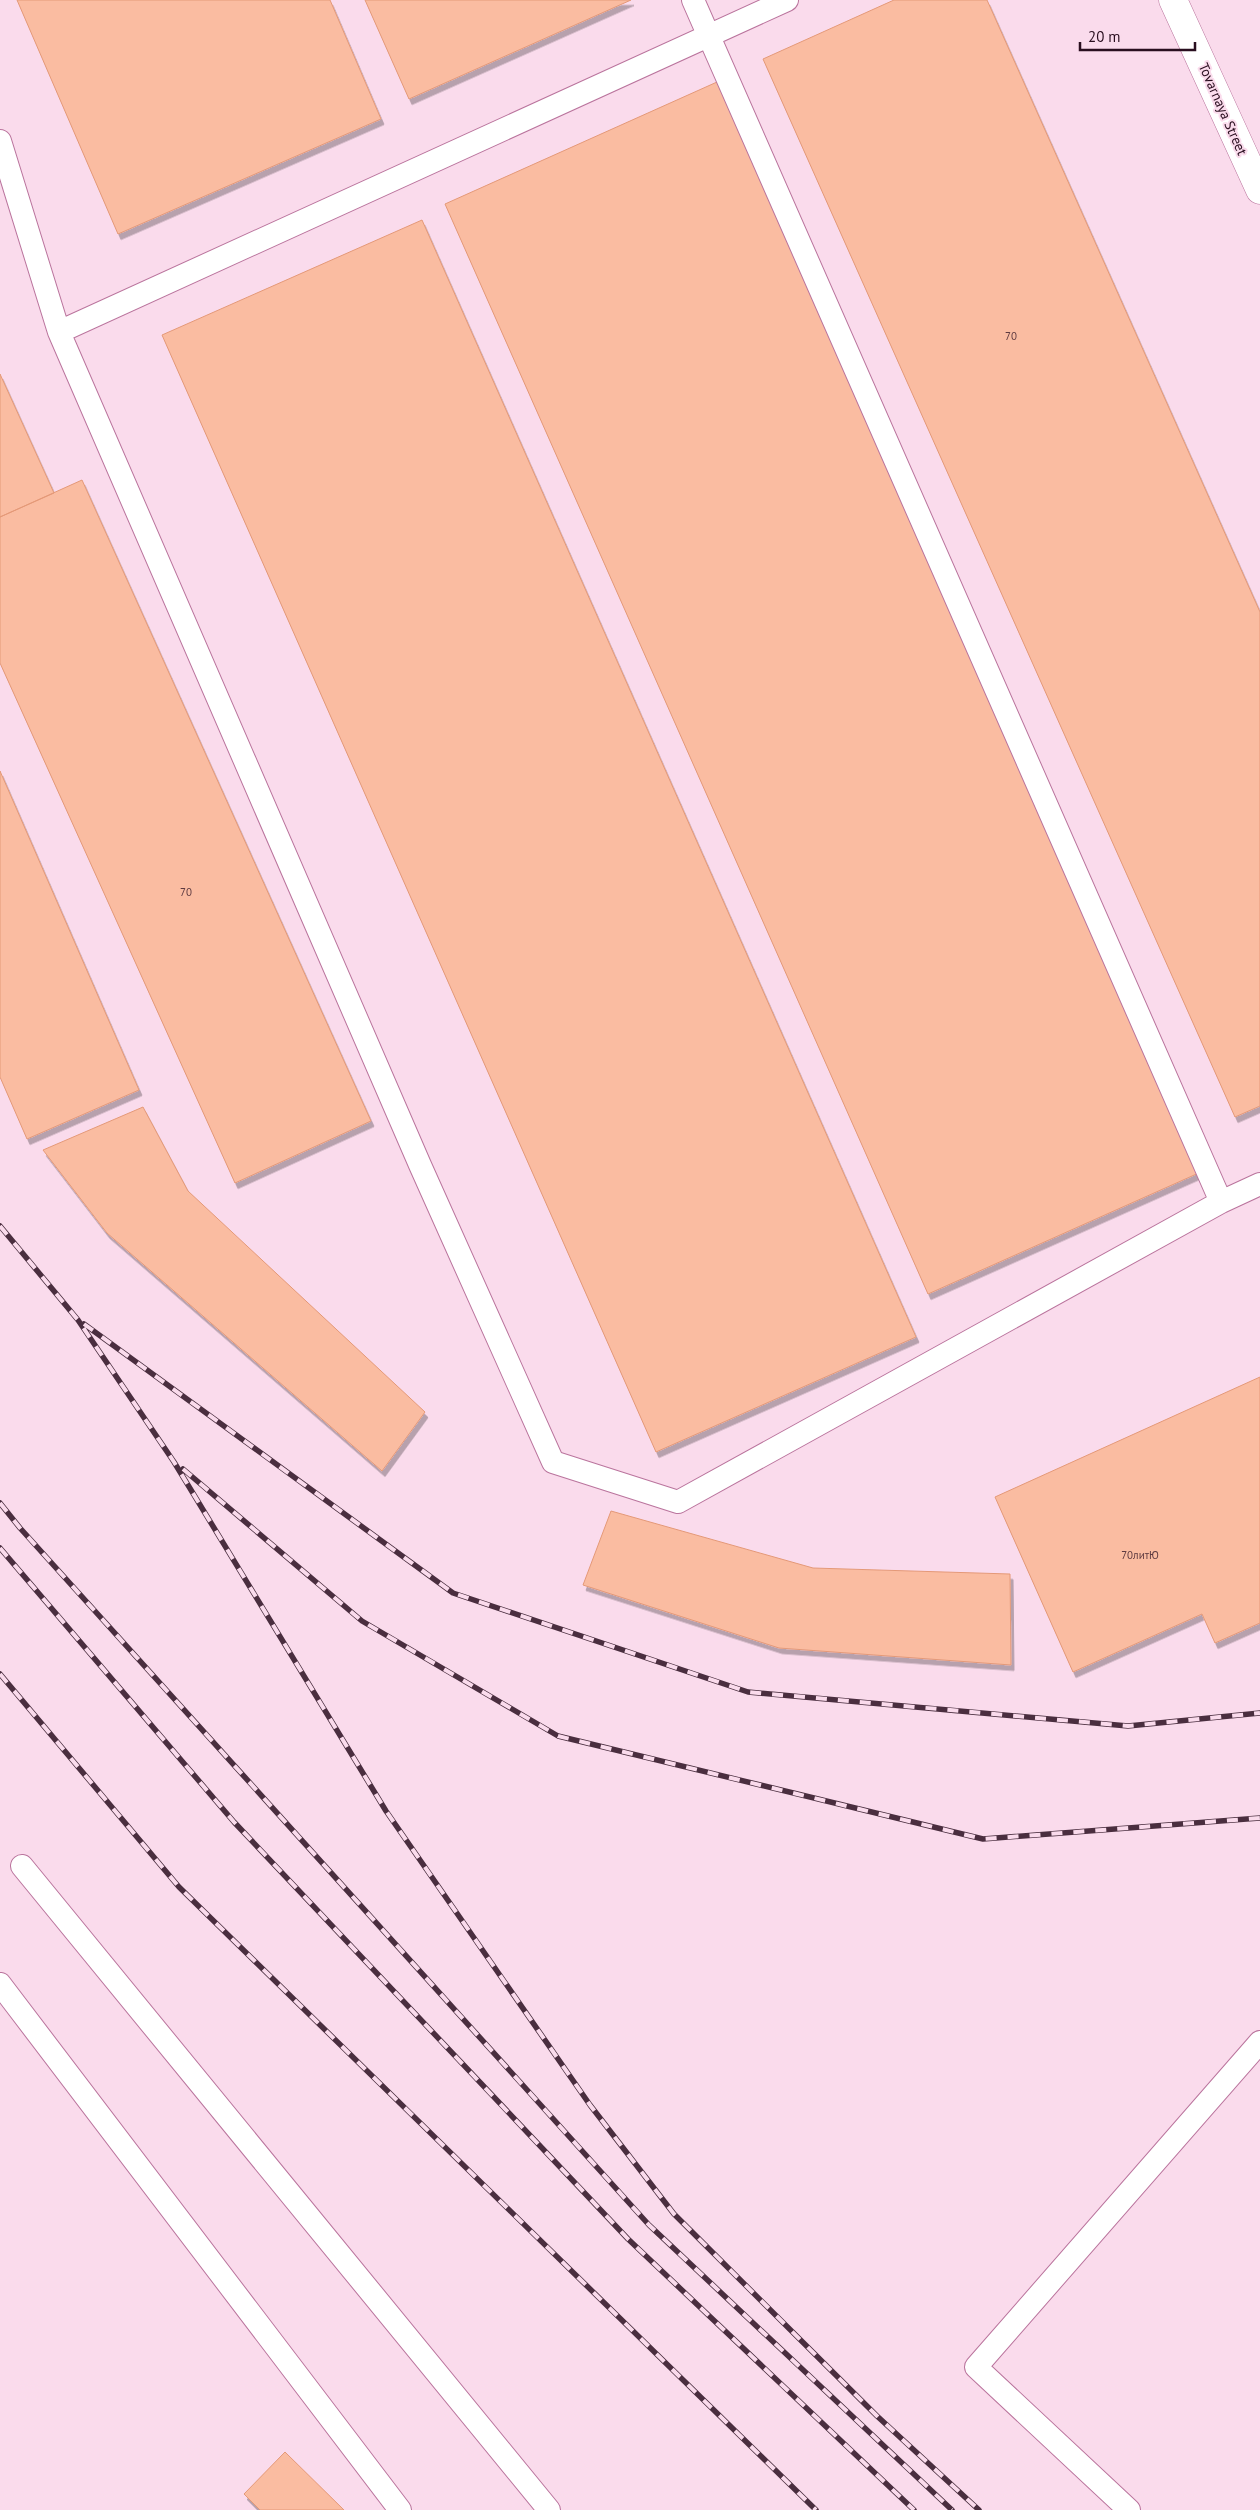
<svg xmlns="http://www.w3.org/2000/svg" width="1260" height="2510" viewBox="0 0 1260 2510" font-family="'PT Sans',sans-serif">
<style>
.building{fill:#fabca1;stroke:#e49978;filter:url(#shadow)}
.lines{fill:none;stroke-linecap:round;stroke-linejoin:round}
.service-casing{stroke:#ba749d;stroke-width:24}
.tertiary-casing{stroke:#ba749d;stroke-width:29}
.service{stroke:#fff;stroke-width:22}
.tertiary{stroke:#fff;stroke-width:28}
.rail-casing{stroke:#4a2e3f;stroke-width:5.5}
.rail{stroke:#fadbec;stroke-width:4;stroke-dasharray:11;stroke-linecap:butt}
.labels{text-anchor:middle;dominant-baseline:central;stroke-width:4;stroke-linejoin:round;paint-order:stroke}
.number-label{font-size:11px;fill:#5d3a40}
.street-label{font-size:14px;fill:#290e1f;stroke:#fadbec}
</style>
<defs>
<filter id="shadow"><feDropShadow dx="3" dy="5.5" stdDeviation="0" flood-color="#0004"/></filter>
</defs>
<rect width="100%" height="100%" fill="#fadbec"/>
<path class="building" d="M17,0H330L381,119L118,234Z
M365,0H631L409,99Z
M894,0H987L1260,612V1106L1235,1117L763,59Z
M717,82L1201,1172L928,1294L445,204Z
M422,220L916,1337L656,1452L162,335Z
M0,374L54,493L0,517Z
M82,480L371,1121L235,1183L0,663V517Z
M0,771L139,1090L27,1139L0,1077Z
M143,1107L188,1191L425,1412L382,1471L107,1233L43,1150Z
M1260,1377V1623L1215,1643L1202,1614L1073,1672L995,1497Z
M611,1511L813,1568L1010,1574L1011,1665L779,1648L583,1585Z
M285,2452L344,2510H260L244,2494Z"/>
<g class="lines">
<defs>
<path id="service" d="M693,0L1221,1202
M0,141L59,332L420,1165L553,1462L678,1502L1221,1202L1260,1184
M59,332L787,0
M22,1866L549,2510
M0,1984L400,2510
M1129,2510L976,2367L1260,2042"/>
<path id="tertiary" d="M1173,0L1260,190"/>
</defs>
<use href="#service" class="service-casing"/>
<use href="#tertiary" class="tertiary-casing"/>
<use href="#service" class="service"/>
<use href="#tertiary" class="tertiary"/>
<defs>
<path id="rail" d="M0,1226L78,1320L174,1462L386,1811L590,2105L674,2214L877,2416L979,2510
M84,1324L453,1593L748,1692L1128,1726L1260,1713
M183,1469L362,1621L558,1736L983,1839L1260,1818
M0,1503L20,1528L649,2225L952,2510
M0,1548L234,1822L628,2239L914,2510
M0,1674L179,1887L816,2510"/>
</defs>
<use href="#rail" class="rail-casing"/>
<use href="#rail" class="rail"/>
</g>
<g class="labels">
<g class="number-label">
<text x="1011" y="336">70</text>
<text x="186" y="892">70</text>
<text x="1140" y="1555">70литЮ</text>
</g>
<g class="street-label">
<text transform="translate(1223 109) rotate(66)">Tovarnaya Street</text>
</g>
</g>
<path d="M1080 42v8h115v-8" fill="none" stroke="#290e1f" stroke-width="2.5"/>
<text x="1088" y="42" font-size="15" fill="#290e1f" stroke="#fadbec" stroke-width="4" paint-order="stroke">20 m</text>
</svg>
